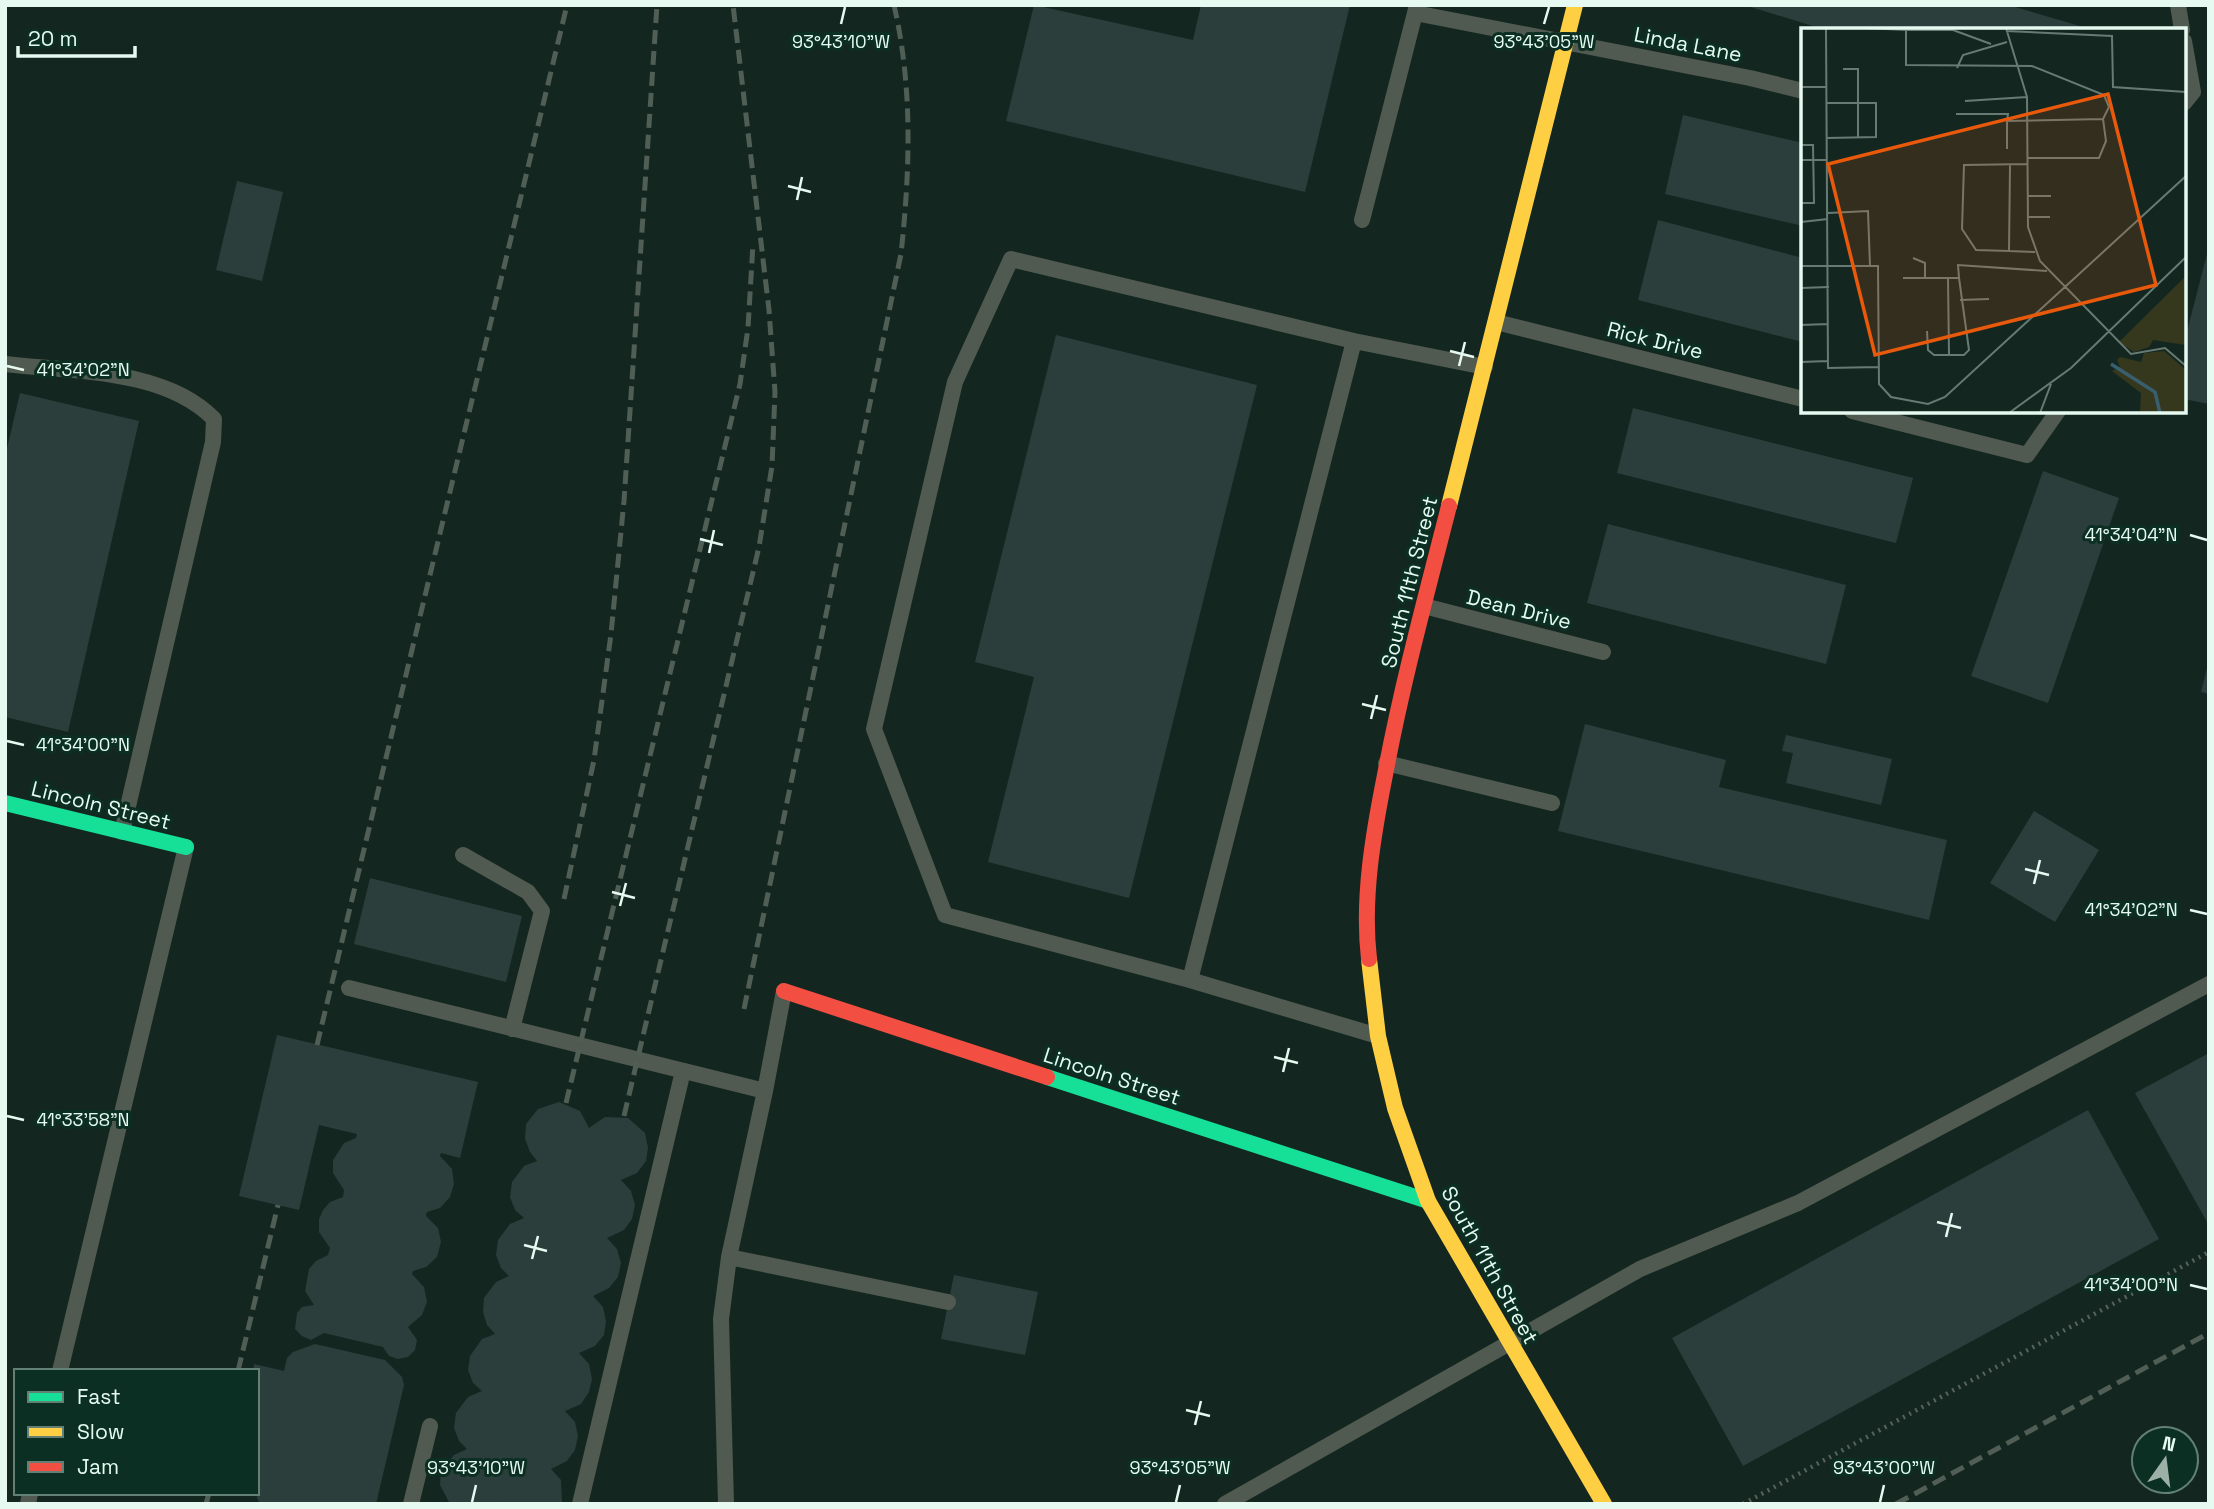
<svg xmlns="http://www.w3.org/2000/svg" width="2214" height="1509" viewBox="0 0 2214 1509" font-family="'Space Grotesk',sans-serif">
<style>
.building{fill:#2b3e3b}
.lines{fill:none;stroke-linecap:round;stroke-linejoin:round}
.path{stroke:#56625a;stroke-width:4.5;stroke-dasharray:2 5;stroke-linecap:butt}
.lane{stroke:#505a50;stroke-width:16}
.fast{stroke:#16e098;stroke-width:16}
.slow{stroke:#ffcf43;stroke-width:16}
.jam{stroke:#f24e42;stroke-width:16}
.rail{stroke:#515e56;stroke-width:5;stroke-dasharray:14 7;stroke-linecap:butt}
.ticks{fill:none;stroke:#e6faf1;stroke-width:2.5}
.labels{text-anchor:middle;dominant-baseline:central;stroke-width:6;stroke-linejoin:round;paint-order:stroke}
.street-label{font-size:21px;fill:#e6faf1;stroke:#0b2f23}
.inset-river{fill:none;stroke:#385f6f;stroke-width:3.5}
.inset-road{fill:none;stroke:#677b74;stroke-width:2}
.view{fill:#e8590c;fill-opacity:0.15;stroke:#e8590c;stroke-width:3.5}
.inset-edge{fill:none;stroke:#e6faf1;stroke-width:3.5}
.ticks-label{font-size:18px;text-anchor:middle;fill:#e6faf1;stroke:#0b2f23;stroke-width:6;stroke-linejoin:round;paint-order:stroke}
</style>
<rect width="100%" height="100%" fill="#132720"/>
<path class="building" d="M1034,5L1193,40L1201,5H1350L1305,192L1006,121Z
M1744,5H2008L2090,29L1826,30Z
M1683,115L1803,143V226L1665,194Z
M237,181L283,192L262,281L216,270Z
M1658,220L1803,258V342L1638,300Z
M2209,246V404L2184,399V343Z
M1056,335L1257,385L1129,898L988,862L1034,677L975,662Z
M20,393L139,421L68,732L5,717V457Z
M1633,408L1913,478L1896,543L1617,473Z
M2043,471L2119,498L2048,703L1971,676Z
M1608,524L1846,585L1826,664L1587,603Z
M2208,664H2209V694L2201,692Z
M1585,724L1726,760L1719,787L1947,840L1929,920L1558,831Z
M1786,735L1892,759L1881,805L1786,783L1793,753L1782,751Z
M2034,811L2099,850L2055,922L1990,883Z
M370,878L522,916L506,982L354,944Z
M277,1035L478,1082L460,1158L441,1153L440,1156L452,1169L454,1184L450,1197L440,1208L427,1212L426,1216L438,1228L441,1242L437,1257L426,1267L413,1271L412,1274L424,1287L427,1302L422,1315L408,1327L417,1340L415,1350L408,1357L398,1359L389,1356L383,1347L324,1333L311,1340L302,1336L295,1329L297,1313L302,1307L314,1305L305,1291L309,1269L316,1261L328,1255L330,1248L319,1232V1219L323,1210L330,1202L343,1197L344,1190L333,1173V1160L344,1143L356,1138L357,1134L319,1125L299,1210L239,1196Z
M2209,1053V1221L2207,1222L2135,1093Z
M559,1102L580,1111L589,1128L605,1117L628,1118L645,1133L648,1148L646,1161L637,1173L621,1180L631,1191L635,1205L632,1219L624,1230L607,1238L617,1249L621,1263L618,1277L609,1288L593,1296L603,1307L606,1321L604,1335L595,1346L579,1353L589,1364L592,1379L589,1392L581,1404L565,1411L575,1422L578,1436L575,1450L567,1461L551,1469L561,1480L562,1504H500L499,1501L497,1504H450L440,1485L441,1471L454,1455L467,1449L459,1441L454,1428L456,1413L468,1397L482,1391L473,1383L468,1370L470,1356L482,1339L495,1334L487,1325L483,1312L484,1298L496,1282L509,1276L501,1268L496,1255L498,1240L510,1224L524,1218L515,1210L510,1197L512,1182L524,1166L537,1161L530,1152L525,1139L526,1124L538,1109Z
M2088,1110L2159,1239L1743,1466L1672,1338Z
M954,1275L1038,1292L1025,1355L941,1339Z
M315,1344L385,1360L402,1377L404,1385L376,1504H260L257,1498V1371H253L254,1364L284,1371L287,1358L293,1352Z"/>
<g class="lines">
<path class="path" d="M1743,1504L2209,1252"/>
<path class="lane" d="M1417,5L1415,13L1750,78L1803,91
M2178,5L2182,30
M2184,41L2193,92L2184,103
M1362,220L1415,13
M1496,322L1803,399
M1354,341L1190,980L945,915L874,729L955,382L1011,259L1354,341L1485,367
M5,364C72,372 164,368 214,419L213,442L122,832
M1852,411L2027,455L2058,411
M1424,606L1603,652
M1386,763L1552,803
M463,855L528,892L542,911L512,1029
M1190,980L1378,1036
M349,988L765,1091L784,991
M729,1257L948,1302
M60,1371L186,847
M28,1504L30,1493
M411,1504L430,1426
M580,1504L683,1071
M726,1504L721,1319L729,1257L765,1091
M1225,1504L1640,1269L1798,1203L2209,984"/>
<path class="fast" d="M5,803L186,847
M1047,1077L1428,1201"/>
<path class="slow" d="M1449,506L1575,5
M1369,959L1378,1036L1395,1108L1428,1201L1604,1504"/>
<path class="jam" d="M1369,959C1362,899 1373,835 1385,775C1402,684 1426,596 1449,506
M784,991L1047,1077"/>
<path class="rail" d="M564,899L594,760L611,634L624,501L657,5
M744,1009L901,254C910,171 913,88 894,5
M317,1045L567,5
M566,1103L740,384L748,328L753,244
M624,1116L759,547L772,466L775,392L769,310L733,5
M238,1371L278,1205
M206,1504L209,1493
M1896,1504L2209,1333"/>
</g>
<path class="ticks" d="M841,24L845,7M1544,24L1549,7M788,186L811,192M797,200L802,177M1450,351L1474,357M7,366L24,370M1459,366L1465,342M2190,535L2207,540M700,539L723,545M709,553L714,530M1362,704L1386,710M1371,719L1377,695M7,741L24,745M2025,869L2049,875M2034,884L2040,860M612,892L635,898M620,906L626,883M2190,910L2207,914M1274,1057L1298,1063M1283,1072L1289,1048M7,1116L24,1120M1937,1222L1961,1228M1946,1237L1952,1213M524,1245L547,1251M532,1259L538,1236M2190,1285L2207,1289M1186,1410L1210,1416M1195,1425L1201,1401M472,1502L476,1485M1176,1502L1180,1485M1880,1502L1884,1485"/>
<g class="labels">
<g class="street-label">
<text transform="translate(1688 44) rotate(11)">Linda Lane</text>
<text transform="translate(1655 340) rotate(14)">Rick Drive</text>
<text transform="translate(1409 582) rotate(-76)">South 11th Street</text>
<text transform="translate(1519 609) rotate(14)">Dean Drive</text>
<text transform="translate(101 805) rotate(14)">Lincoln Street</text>
<text transform="translate(1112 1076) rotate(18)">Lincoln Street</text>
<text transform="translate(1490 1265) rotate(61)">South 11th Street</text>
</g>
</g>
<g transform="translate(1801 28)">
<rect width="385" height="385" fill="#132720"/>
<path d="M385,248V317L352,312L348,319L333,324L318,314ZM363,323L385,342V385H339L340,365L311,343L319,339L316,332L319,329L340,334L343,325Z" fill="#36381e"/>
<path class="inset-river" d="M310,336L354,364L359,385"/>
<path class="inset-road" d="M25,0L27,340L78,339M64,0L105,2M205,0L226,69L227,199L239,233L330,326L364,320L385,338M205,3L311,8L312,59L385,64M190,16L152,2H105V37L231,38L303,67L308,79L302,91L305,113L298,130H227M156,40L162,27L206,14M42,41H57V109M0,59H25M164,73L226,69M26,75H75V109L26,110M155,86H207L206,93L302,91M0,117H12L13,175H0M206,121V93M0,132H26M209,137L208,223L175,222L161,201L163,137L227,136M226,168H250M27,185L67,183L69,238M226,189H249M0,194L27,191M208,223L234,224M112,230L124,235V250M0,238H77L78,356L90,369L127,376L144,369L385,148M102,250H158L157,237L246,243M147,250L148,327M0,260L28,259M159,272L188,271M0,297L27,296M126,303L127,322L133,327H163L168,322L158,250M0,334L27,333M208,385L270,340L385,229M239,385L250,356"/>
<path class="view" d="M307,66L355,257L74,327L27,136Z"/>
<rect width="385" height="385" class="inset-edge"/>
</g>
<g class="ticks-label">
<text x="841" y="48">93°43'10"W</text>
<text x="1544" y="48">93°43'05"W</text>
<text x="83" y="376">41°34'02"N</text>
<text x="2131" y="541">41°34'04"N</text>
<text x="83" y="751">41°34'00"N</text>
<text x="2131" y="916">41°34'02"N</text>
<text x="83" y="1126">41°33'58"N</text>
<text x="2131" y="1291">41°34'00"N</text>
<text x="476" y="1474">93°43'10"W</text>
<text x="1180" y="1474">93°43'05"W</text>
<text x="1884" y="1474">93°43'00"W</text>
</g>
<rect width="2214" height="1509" fill="none" stroke="#e6faf1" stroke-width="14"/>
<rect x="14" y="1369" width="245" height="126" fill="#0b2f23" stroke="#638075" stroke-width="2"/>
<rect x="28" y="1392" width="35" height="10" fill="#16e098" stroke="#638075" stroke-width="2"/>
<text x="77" y="1404" font-size="21" fill="#e6faf1">Fast</text>
<rect x="28" y="1427" width="35" height="10" fill="#ffcf43" stroke="#638075" stroke-width="2"/>
<text x="77" y="1439" font-size="21" fill="#e6faf1">Slow</text>
<rect x="28" y="1462" width="35" height="10" fill="#f24e42" stroke="#638075" stroke-width="2"/>
<text x="77" y="1474" font-size="21" fill="#e6faf1">Jam</text>
<g transform="translate(2165 1460) rotate(14)"><circle r="33" fill="#0b2f23" stroke="#638075" stroke-width="2"/>
<path d="M0-5L12 26L0 18L-12 26Z" fill="#9cb0a8"/>
<text y="-10" font-size="19" font-weight="bold" text-anchor="middle" fill="#e6faf1">N</text>
</g>
<path d="M18 46v10h117v-10" fill="none" stroke="#e6faf1" stroke-width="3.5"/>
<text x="28" y="46" font-size="21" fill="#e6faf1" stroke="#0b2f23" stroke-width="5" paint-order="stroke">20 m</text>
</svg>
